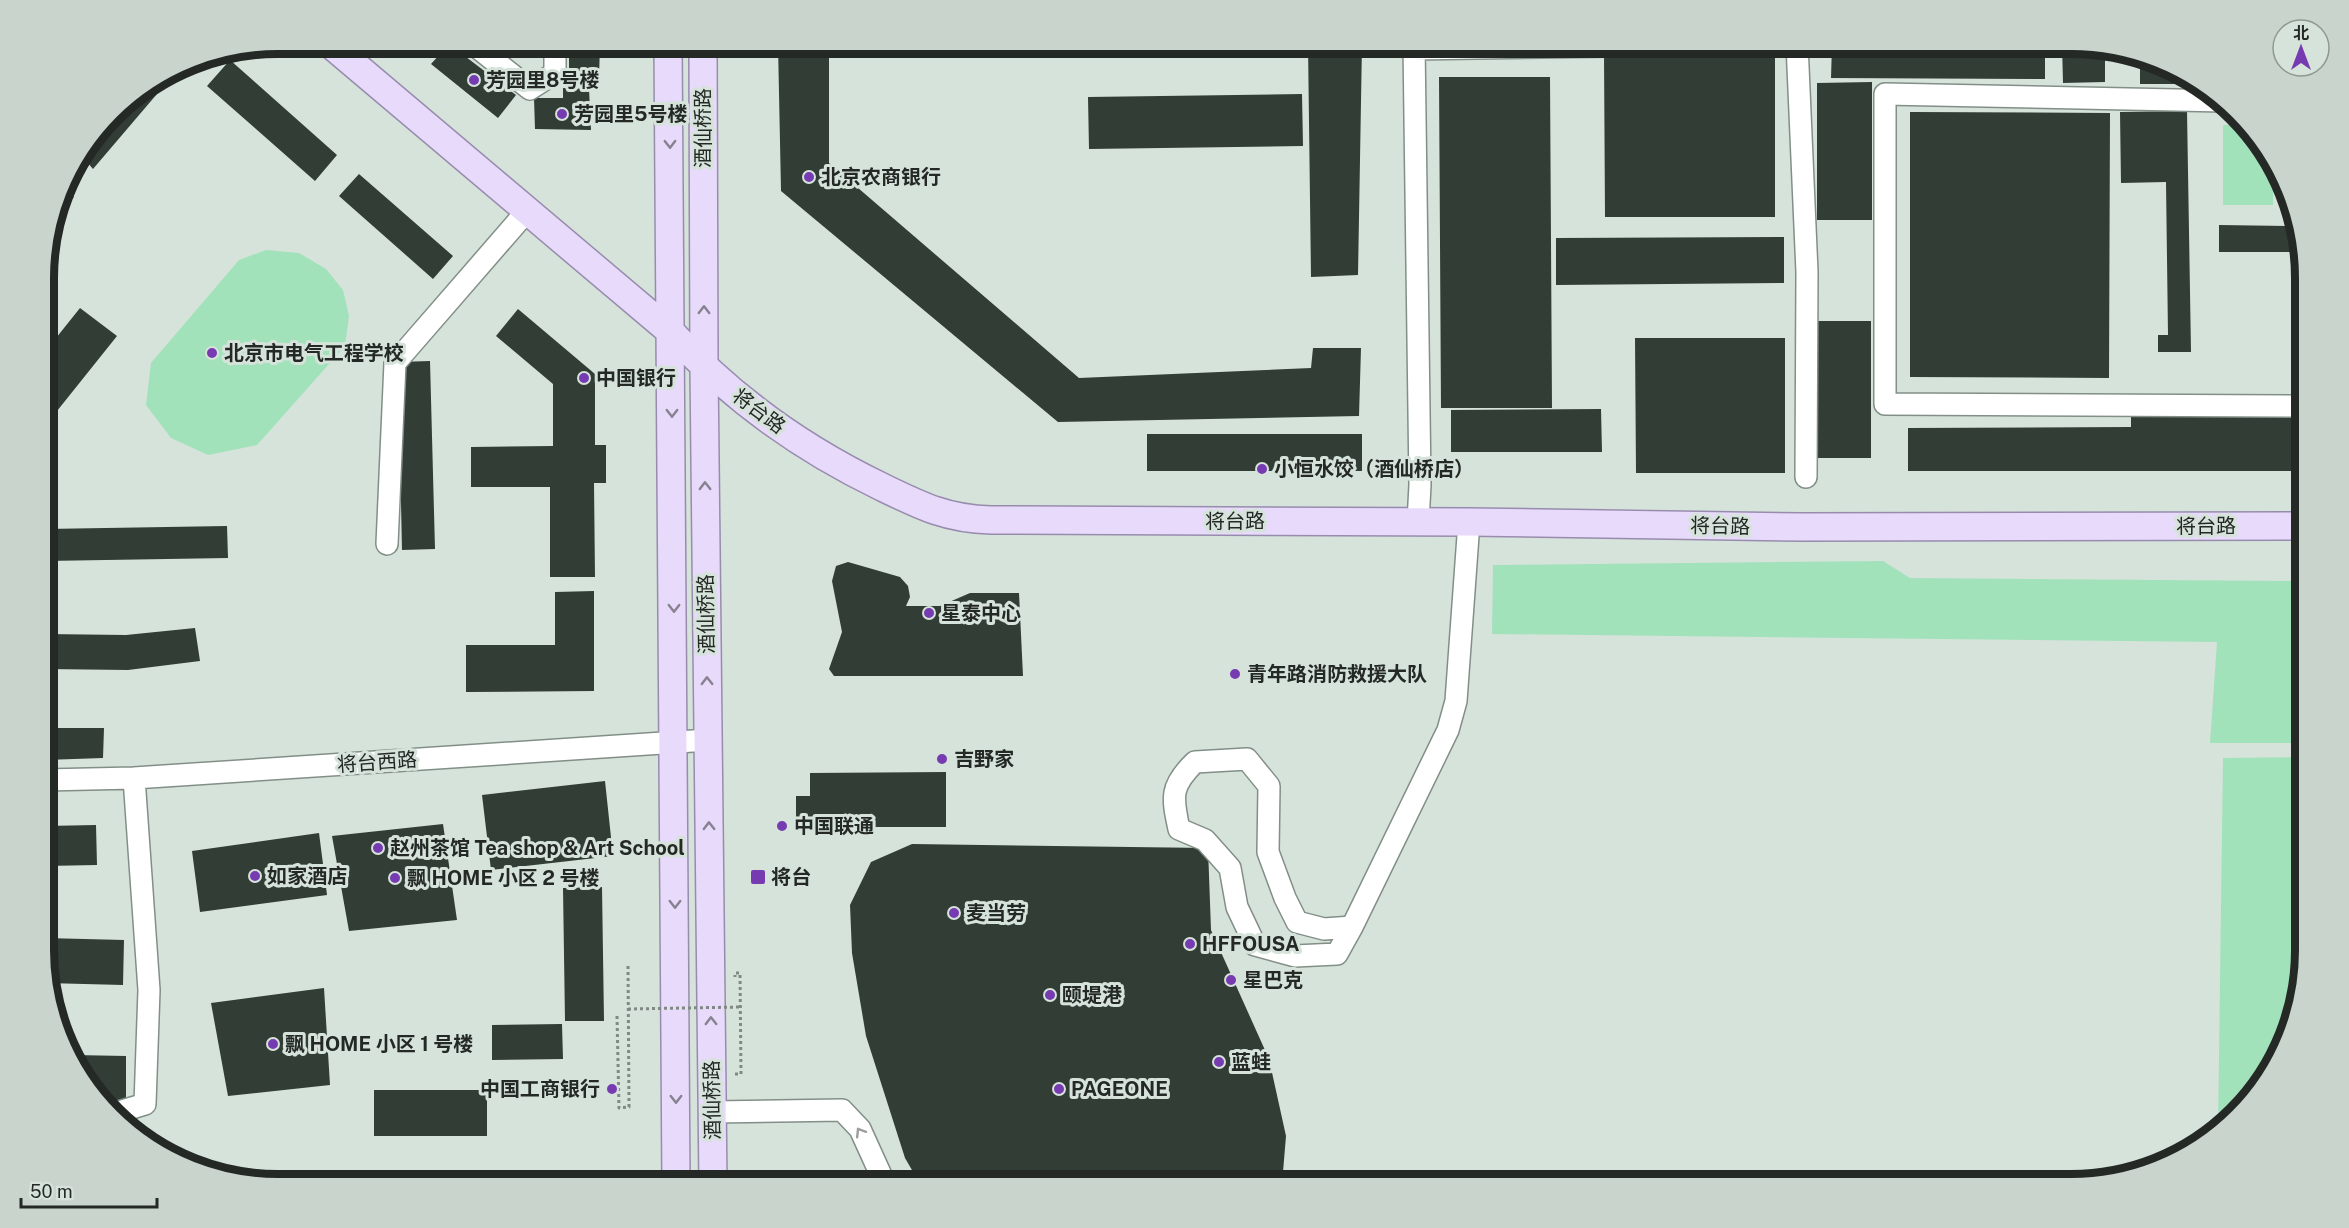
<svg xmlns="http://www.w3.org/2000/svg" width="2349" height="1228" viewBox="0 0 2349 1228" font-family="'Public Sans','Noto Sans SC',sans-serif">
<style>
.green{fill:#a2e2ba}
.building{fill:#323d36}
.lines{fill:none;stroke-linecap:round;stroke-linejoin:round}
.minor-casing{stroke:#828f87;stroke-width:24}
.major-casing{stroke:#988cae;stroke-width:30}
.path{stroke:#808983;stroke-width:3;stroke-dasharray:3 3;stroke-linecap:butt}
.minor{stroke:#fff;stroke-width:21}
.major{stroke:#e7dafa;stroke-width:27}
.path-bridge{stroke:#808983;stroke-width:3;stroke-dasharray:3 3;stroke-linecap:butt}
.oneway{stroke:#868290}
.oneway2{stroke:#9c9f9d}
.poi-dot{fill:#763bb1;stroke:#d6e3da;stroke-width:2}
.labels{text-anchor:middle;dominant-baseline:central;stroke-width:6;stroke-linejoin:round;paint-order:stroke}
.poi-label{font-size:20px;font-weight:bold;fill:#242926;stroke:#d6e3da;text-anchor:start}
.street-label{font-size:20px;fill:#242926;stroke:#d6e3da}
.rim{fill:none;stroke:#242926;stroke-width:8}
</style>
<rect width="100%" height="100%" fill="#d6e3da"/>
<path class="green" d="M2223,125H2246C2275,158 2273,162 2273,205H2223Z
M266,250L299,253L326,269L343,290L349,316L345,346L257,445L208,455L171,438L146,405L151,363L239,260Z
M1883,561L1910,578L2304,581L2305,743H2210L2217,642L1492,634L1493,565Z
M2305,757V950L2281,1054L2247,1105L2218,1131L2223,758Z"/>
<path class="building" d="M449,44L516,95L498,118L431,64Z
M569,44H600L599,78L569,77Z
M778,44H829V163L1079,378L1311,368L1313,348H1361L1359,416L1058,422L781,191Z
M1308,44H1362L1358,275L1311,277Z
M1832,44H2045V79L1831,78Z
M2062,44L2105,51V82L2063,83Z
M1604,55H1775V217H1605Z
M230,60L337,155L315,181L207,86Z
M2140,60L2175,68L2200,84H2140Z
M180,67L93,169L82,156L123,102Z
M1439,77H1550L1552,408H1441Z
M1872,82V220H1817V83Z
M563,88L589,89L591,130L535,129L534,98H563Z
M1302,94L1303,146L1089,149L1088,97Z
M2187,111L2191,352H2158V335H2168L2166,182L2121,183L2120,112Z
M1910,112L2110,113L2109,378L1910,377Z
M359,174L453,256L433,279L339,196Z
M63,190L74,197L56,218Z
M2219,225L2295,226L2304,252H2219Z
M1784,237V283L1556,285V238Z
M80,308L117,336L57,411L44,402V353Z
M518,309L595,374V445H606V483H594L595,577H550V487H471V447L553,446V384L496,336Z
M1817,321H1871V458H1817Z
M1635,338H1785V473H1636Z
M430,361L435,549L402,550L398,362Z
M1601,409L1602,452H1451V410Z
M2131,415L2304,417V471H1908V428L2131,427Z
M1147,434H1362V471H1147Z
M227,526L228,558L45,561V529Z
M848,562L900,577L908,586L910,597L906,606H940L970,593H1019L1023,676H834L829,669L842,632L832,581L836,566Z
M594,591V691L466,692V645H555V592Z
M195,628L200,661L128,670L45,669V634L126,635Z
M45,728H104L103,758L45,760Z
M946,772V827H796V796H810V773Z
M605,781L613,856L491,870L482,795Z
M443,824L457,920L349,931L332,836Z
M96,825L97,865L45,866V826Z
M319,833L327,895L200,912L192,851Z
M912,844L1208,848L1211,930L1269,1059L1286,1136L1282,1184H920L905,1158L866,1036L852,953L850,905L871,862Z
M602,887L604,1021H565L563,888Z
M45,938L124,940L123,985L46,983Z
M324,988L330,1085L228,1096L211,1003Z
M562,1024L563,1059L492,1060V1025Z
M74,1055L126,1056V1105H105L83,1081Z
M374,1090H487V1136H374Z"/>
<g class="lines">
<defs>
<path id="minor" d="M473,44L530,89L555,73V44
M1414,44L1420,485L1418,522
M1797,44L1807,272L1806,477
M1414,49L1749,44
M2224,101L1885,94V404L2304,406
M387,544L395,363L527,211
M45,780L134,778L708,740
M1352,927L1337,954L1295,956L1255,945L1237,907L1230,868L1205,840L1179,829C1172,797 1170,786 1195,762L1247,759L1269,786L1268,852L1285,898L1297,922L1324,929L1352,927L1448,730L1456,701L1469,522
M712,1112L842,1110L860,1129L885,1184
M112,1114L145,1104L149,990L134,778"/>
<path id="major" d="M330,44L672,333C731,398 803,449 882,487C921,506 947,519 991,520L1469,522L1802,527L2304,526
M668,44L676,1184
M703,44L704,368L713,1184"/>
</defs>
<use href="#minor" class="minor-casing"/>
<use href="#major" class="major-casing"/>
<path class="path" d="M617,1016L619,1108L629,1107L628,965
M735,1074H741L740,973H735V977"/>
<use href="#minor" class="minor"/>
<use href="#major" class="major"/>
<path class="path-bridge" d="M628,1009L741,1007"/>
</g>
<defs><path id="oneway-chevron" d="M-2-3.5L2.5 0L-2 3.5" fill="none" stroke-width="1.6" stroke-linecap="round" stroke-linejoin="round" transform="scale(1.5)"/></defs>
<g class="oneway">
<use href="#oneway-chevron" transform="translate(670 144) rotate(89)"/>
<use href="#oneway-chevron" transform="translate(704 310) rotate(-90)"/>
<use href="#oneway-chevron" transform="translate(672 413) rotate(90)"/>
<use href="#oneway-chevron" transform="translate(705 486) rotate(-91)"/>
<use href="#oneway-chevron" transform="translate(674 608) rotate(90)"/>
<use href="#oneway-chevron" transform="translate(707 681) rotate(-91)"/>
<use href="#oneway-chevron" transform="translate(709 826) rotate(-91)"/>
<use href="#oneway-chevron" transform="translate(675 904) rotate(90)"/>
<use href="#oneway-chevron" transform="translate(711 1021) rotate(-91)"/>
<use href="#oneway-chevron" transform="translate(676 1099) rotate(90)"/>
</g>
<use class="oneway2" href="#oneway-chevron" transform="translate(860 1132) rotate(-122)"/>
<g class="poi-dot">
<circle cx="474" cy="80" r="6"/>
<circle cx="562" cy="114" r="6"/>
<circle cx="809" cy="177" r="6"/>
<circle cx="212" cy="353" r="6"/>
<circle cx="584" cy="378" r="6"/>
<circle cx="1262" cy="469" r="6"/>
<circle cx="929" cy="613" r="6"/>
<circle cx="1235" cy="674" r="6"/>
<circle cx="942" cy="759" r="6"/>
<circle cx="782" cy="826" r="6"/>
<circle cx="378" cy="848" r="6"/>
<circle cx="255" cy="876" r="6"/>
<rect x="750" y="869" width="16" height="16" rx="3"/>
<circle cx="395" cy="878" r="6"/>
<circle cx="954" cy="913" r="6"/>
<circle cx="1190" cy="944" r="6"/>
<circle cx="1231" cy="980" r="6"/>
<circle cx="1050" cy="995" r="6"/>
<circle cx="273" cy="1044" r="6"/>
<circle cx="1219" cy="1062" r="6"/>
<circle cx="612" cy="1089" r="6"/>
<circle cx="1059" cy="1089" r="6"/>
</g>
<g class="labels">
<g class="poi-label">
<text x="486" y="80">芳园里8号楼</text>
<text x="574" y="114">芳园里5号楼</text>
<text x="821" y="177">北京农商银行</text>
<text x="224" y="353">北京市电气工程学校</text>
<text x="596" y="378">中国银行</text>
<text x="1274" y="469">小恒水饺（酒仙桥店）</text>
<text x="941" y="613">星泰中心</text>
<text x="1247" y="674">青年路消防救援大队</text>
<text x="954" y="759">吉野家</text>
<text x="794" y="826">中国联通</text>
<text x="390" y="848">赵州茶馆 Tea shop &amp; Art School</text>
<text x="267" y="876">如家酒店</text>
<text x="771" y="877">将台</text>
<text x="407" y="878">飘 HOME 小区 2 号楼</text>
<text x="966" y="913">麦当劳</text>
<text x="1202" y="944">HFFOUSA</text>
<text x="1243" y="980">星巴克</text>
<text x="1062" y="995">颐堤港</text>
<text x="285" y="1044">飘 HOME 小区 1 号楼</text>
<text x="1231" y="1062">蓝蛙</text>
<text x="600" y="1089" text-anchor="end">中国工商银行</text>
<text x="1071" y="1089">PAGEONE</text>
</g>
<g class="street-label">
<text transform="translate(703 128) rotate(-90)">酒仙桥路</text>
<text transform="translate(759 411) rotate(37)">将台路</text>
<text x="1235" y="521">将台路</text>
<text transform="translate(1720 526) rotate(1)">将台路</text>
<text x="2206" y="526">将台路</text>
<text transform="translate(706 614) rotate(-91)">酒仙桥路</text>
<text transform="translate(377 762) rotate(-4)">将台西路</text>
<text transform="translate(712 1100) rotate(-91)">酒仙桥路</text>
</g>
</g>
<path d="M0 0H2349V1228H0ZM278 54H2071A224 224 0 0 1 2295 278V950A224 224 0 0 1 2071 1174H278A224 224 0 0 1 54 950V278A224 224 0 0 1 278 54Z" fill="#c8d4cc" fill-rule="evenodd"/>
<path class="rim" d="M278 54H2071A224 224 0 0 1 2295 278V950A224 224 0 0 1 2071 1174H278A224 224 0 0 1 54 950V278A224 224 0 0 1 278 54Z"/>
<g transform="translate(2301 48)"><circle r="28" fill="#d6e3da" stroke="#8f9992" stroke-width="1.5"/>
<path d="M0-4.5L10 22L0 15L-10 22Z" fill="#763bb1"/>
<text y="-9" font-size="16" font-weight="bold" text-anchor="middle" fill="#242926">北</text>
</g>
<path d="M21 1198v9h136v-9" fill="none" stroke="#242926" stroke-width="3"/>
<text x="30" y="1198" font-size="18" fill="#242926" stroke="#d6e3da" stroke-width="4.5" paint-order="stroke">50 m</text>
</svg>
